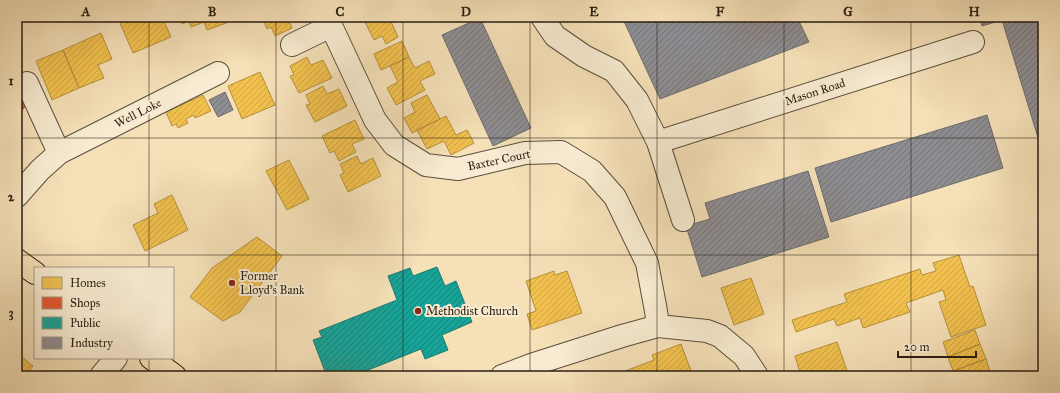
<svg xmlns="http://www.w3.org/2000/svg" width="1060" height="393" viewBox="0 0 1060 393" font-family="'IM FELL Great Primer',serif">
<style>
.homes{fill:url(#homes-hatch);stroke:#b5903c}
.shops{fill:url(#shops-hatch);stroke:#ab4625}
.public{fill:url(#public-hatch);stroke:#1c7b70}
.industry{fill:url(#industry-hatch);stroke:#6e6b6b}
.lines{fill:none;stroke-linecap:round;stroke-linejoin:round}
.minor-casing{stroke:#5a4e3b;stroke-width:24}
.primary-casing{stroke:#271d11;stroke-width:24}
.minor{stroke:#f8ebd1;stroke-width:22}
.primary{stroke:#f5e0b8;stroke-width:22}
.grid{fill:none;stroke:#271d11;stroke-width:1;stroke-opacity:0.55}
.poi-dot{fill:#8f2418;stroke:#f8ebd1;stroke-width:1.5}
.labels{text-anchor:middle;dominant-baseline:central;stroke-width:4;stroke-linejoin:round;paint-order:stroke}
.street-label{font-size:12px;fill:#271d11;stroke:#f8ebd1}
.poi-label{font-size:12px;fill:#271d11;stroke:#f8ebd1;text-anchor:start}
.neatline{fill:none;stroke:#271d11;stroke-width:1.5}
.grid-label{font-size:13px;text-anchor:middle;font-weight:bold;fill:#271d11}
</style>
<defs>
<pattern id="homes-hatch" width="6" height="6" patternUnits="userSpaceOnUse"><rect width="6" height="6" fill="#f2c14e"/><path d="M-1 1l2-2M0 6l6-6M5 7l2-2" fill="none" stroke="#d0a543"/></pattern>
<pattern id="shops-hatch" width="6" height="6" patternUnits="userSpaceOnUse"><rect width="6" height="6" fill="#e4572e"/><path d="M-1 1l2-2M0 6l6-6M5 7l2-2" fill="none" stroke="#b94726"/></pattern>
<pattern id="public-hatch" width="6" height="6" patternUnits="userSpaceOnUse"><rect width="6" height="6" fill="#17a398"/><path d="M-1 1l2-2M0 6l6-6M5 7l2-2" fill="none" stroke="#15847b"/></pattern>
<pattern id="industry-hatch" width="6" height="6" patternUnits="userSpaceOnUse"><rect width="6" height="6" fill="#8d8d92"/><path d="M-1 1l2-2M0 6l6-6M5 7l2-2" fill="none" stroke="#737376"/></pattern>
</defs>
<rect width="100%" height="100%" fill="#f5e0b8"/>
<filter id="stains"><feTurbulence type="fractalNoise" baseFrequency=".005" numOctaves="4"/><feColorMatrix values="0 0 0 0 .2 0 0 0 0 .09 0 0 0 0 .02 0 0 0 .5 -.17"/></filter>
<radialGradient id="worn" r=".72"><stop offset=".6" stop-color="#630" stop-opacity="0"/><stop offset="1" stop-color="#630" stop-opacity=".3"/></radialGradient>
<path class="homes" d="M135,17H162L171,37L133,53L120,23Z
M179,17H227L229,22L207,30L204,22L191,27L189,21L182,24Z
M262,17H295L289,20L292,28L275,36L271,27L267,29Z
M375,17H389L398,37L386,44L382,36L374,40L365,22Z
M101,33L112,59L98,65L104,78L79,88L63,50Z
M402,41L409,57L381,70L374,54Z
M63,50L79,88L52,100L36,61Z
M307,57L311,65L323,60L332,78L299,93L290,76L294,75L290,66Z
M409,57L415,68L429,61L435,74L420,81L425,90L396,105L387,88L398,82L390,66Z
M260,72L275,105L242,119L228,86Z
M323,86L327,94L339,89L347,106L315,122L306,105L310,104L306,95Z
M203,95L211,111L195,118L194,115L186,119L188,123L178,128L176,124L172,126L166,112Z
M427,95L440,119L412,133L404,118L415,112L411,103Z
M446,116L456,135L467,130L474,143L451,155L444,141L427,149L417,130Z
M355,120L364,139L352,144L356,152L339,161L334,151L330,153L322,136Z
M357,156L361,164L373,158L381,176L348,192L340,175L344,173L340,164Z
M289,160L309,199L287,210L266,171Z
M172,195L188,230L145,251L133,225L158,213L154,204Z
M257,237L282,256L240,312L223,321L190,297L212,268Z
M959,255L970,287L973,286L986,325L951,337L939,302L946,300L943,290L906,303L910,312L863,328L860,318L837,326L834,319L796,332L792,320L847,302L844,294L920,269L922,275L936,271L933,263Z
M554,271L555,275L567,271L582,313L532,330L527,314L536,311L526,281Z
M751,278L764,314L734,325L721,288Z
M975,330L980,344L948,357L943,342Z
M837,342L849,376H801L795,356Z
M681,344L693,376H621L620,373L654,360L652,355Z
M980,344L986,359L953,371L948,357Z
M17,353L33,366L25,376H17Z
M986,359L991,374L986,376H955L953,371Z"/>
<path class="shops" d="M17,98L26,105L17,117Z"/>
<path class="public" d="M437,267L445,286L456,281L472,322L442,335L448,350L425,359L421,349L353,376H337L335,371L326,374L313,340L322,337L319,331L397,300L388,276L410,268L413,276Z"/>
<path class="industry" d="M622,17H797L809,42L660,99Z
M979,17H1043V154L1002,20L982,26Z
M480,18L531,128L493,146L442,35Z
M225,92L233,110L218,117L209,100Z
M987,115L1003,168L831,222L815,168Z
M808,171L829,237L702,277L686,226L710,219L705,203Z"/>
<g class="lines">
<defs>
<path id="minor" d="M327,17L375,120L394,145L426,165L458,169L525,153L561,152L592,171L615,197L647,263L656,311L658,326
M542,17L555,36L584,56L614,71L637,100L658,142L683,220
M292,45L331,26
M27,83L59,153
M658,142L973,42
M17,196L40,170L59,153L218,73
M101,376L116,358
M502,376L531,365L622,336L658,326L707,331L720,336L744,356L757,376"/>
<path id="primary" d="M17,260L35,273
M151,358L175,376"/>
</defs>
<use href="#minor" class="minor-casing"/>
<use href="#primary" class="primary-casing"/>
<use href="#minor" class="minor"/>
<use href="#primary" class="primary"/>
</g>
<path class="grid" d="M149,17V268M276,17V376M403,17V376M530,17V376M657,17V376M784,17V376M911,17V376M17,138H1043M17,255H1043M149,358V376"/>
<g class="poi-dot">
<circle cx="232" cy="283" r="4"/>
<circle cx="418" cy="311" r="4"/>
</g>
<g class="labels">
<g class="street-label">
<text transform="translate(815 92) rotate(-18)">Mason Road</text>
<text transform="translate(138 113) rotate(-27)">Well Loke</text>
<text transform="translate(499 160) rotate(-12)">Baxter Court</text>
</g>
<g class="poi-label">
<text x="240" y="276">Former<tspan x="240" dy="14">Lloyd's Bank</tspan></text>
<text x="426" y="311">Methodist Church</text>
</g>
</g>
<rect width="1060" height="393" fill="none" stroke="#f5e0b8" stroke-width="44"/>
<rect x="34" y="267" width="140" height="92" fill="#f8ebd1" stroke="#a49984"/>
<rect x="42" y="277" width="20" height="12" fill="#f2c14e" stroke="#a49984"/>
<text x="70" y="287" font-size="12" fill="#271d11">Homes</text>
<rect x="42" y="297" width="20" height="12" fill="#e4572e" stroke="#a49984"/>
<text x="70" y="307" font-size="12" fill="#271d11">Shops</text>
<rect x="42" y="317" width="20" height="12" fill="#17a398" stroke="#a49984"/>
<text x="70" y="327" font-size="12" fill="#271d11">Public</text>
<rect x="42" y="337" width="20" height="12" fill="#8d8d92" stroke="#a49984"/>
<text x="70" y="347" font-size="12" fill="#271d11">Industry</text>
<path d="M898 351v6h78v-6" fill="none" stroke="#271d11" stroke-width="2"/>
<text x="904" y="351" font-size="12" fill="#271d11" stroke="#f8ebd1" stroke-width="3" paint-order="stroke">20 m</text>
<rect x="22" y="22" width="1016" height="349" class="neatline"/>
<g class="grid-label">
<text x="86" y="16">A</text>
<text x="212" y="16">B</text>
<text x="340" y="16">C</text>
<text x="466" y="16">D</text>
<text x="594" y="16">E</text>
<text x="720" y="16">F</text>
<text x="848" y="16">G</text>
<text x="974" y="16">H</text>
<text x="11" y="85">1</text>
<text x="11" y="201">2</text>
<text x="11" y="317">3</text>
</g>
<rect width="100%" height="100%" filter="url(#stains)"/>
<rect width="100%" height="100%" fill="url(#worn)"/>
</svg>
